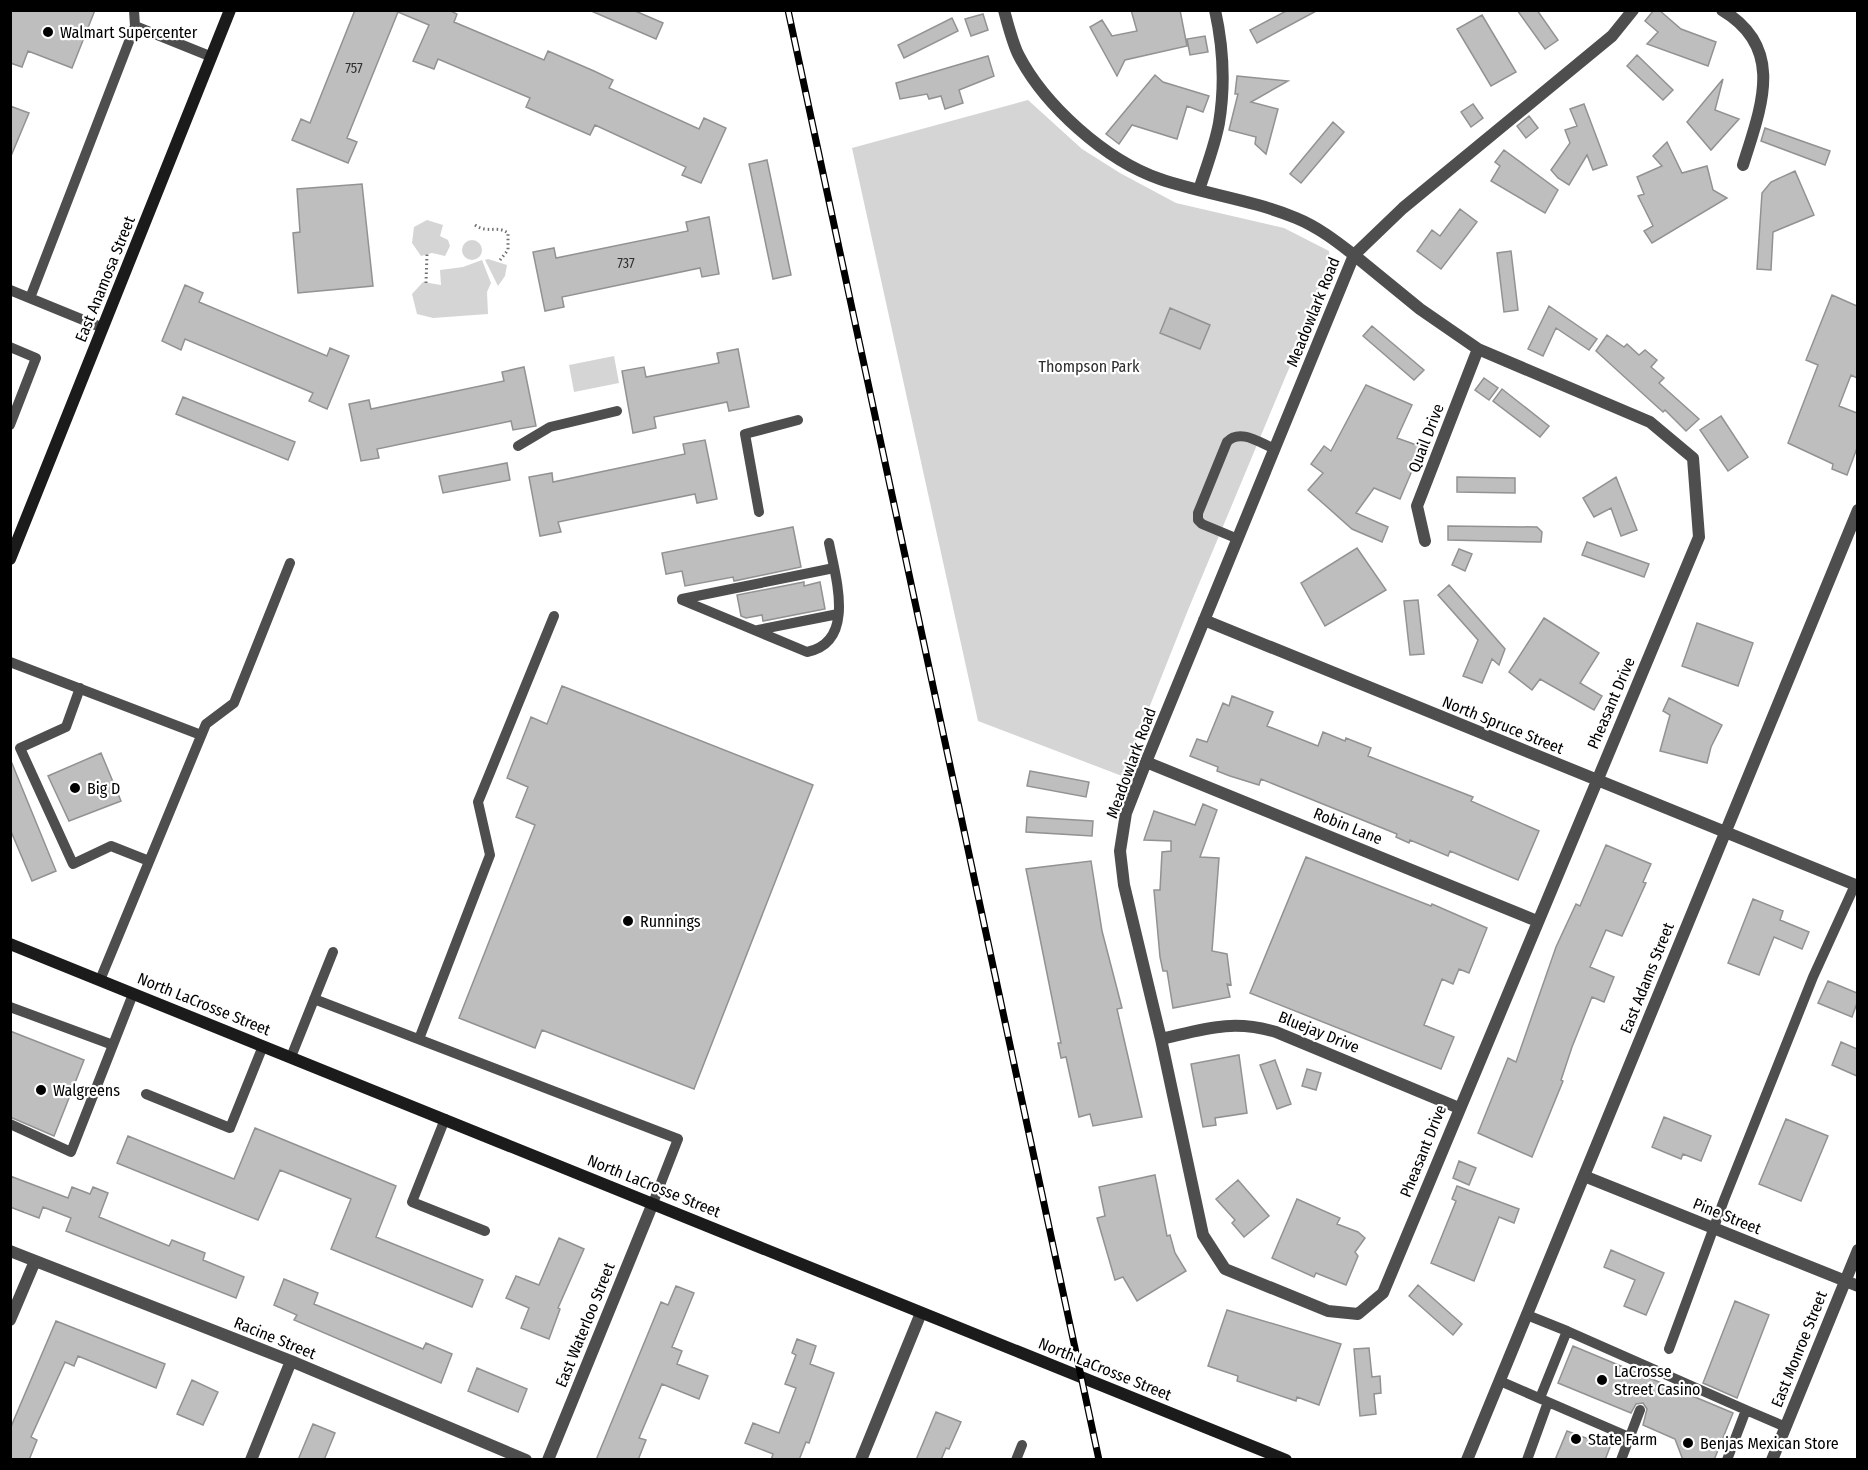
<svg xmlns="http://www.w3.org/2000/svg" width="1868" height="1470" viewBox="0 0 1868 1470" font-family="'Fira Sans Condensed',sans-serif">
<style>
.green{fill:#d5d5d5}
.building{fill:#bebebe;stroke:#929292;stroke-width:1.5}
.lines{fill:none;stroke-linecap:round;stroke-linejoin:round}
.path{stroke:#707070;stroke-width:3;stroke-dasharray:1.5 3;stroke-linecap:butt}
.lane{stroke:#4e4e4e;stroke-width:10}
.street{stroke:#4e4e4e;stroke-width:12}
.secondary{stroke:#1b1b1b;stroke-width:12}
.rail-casing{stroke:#000;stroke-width:7}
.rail{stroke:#fff;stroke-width:4.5;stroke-dasharray:14;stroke-linecap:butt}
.poi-dot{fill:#000;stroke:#fff;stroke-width:2}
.labels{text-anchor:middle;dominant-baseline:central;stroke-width:4.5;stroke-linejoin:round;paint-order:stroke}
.number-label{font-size:14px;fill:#303030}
.poi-label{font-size:16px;fill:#000;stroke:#fff;text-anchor:start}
.street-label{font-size:16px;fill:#000;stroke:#fff}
.park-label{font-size:16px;fill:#2c2c2c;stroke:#fff}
</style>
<rect width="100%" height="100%" fill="#fff"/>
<path class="green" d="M1028,100L1082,149L1120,173L1176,203L1284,228L1329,251L1330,259L1290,366L1188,610L1122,776L978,721L852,148Z
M427,220L443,225L440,236L448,240L450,246L445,256L432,253L421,256L412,243L414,227Z
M462 250a10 10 0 1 1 20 0a10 10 0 1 1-20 0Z
M488,259L507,265L505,276L498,286L485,260Z
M482,260L491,283L487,292L488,314L433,318L417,314L412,294L423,282L441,285L440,270L463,267Z
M614,356L619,383L574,392L569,365Z"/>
<path class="building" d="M10,10H95L72,68L28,51L22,67L10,63Z
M355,10H449L457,14L454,22L544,60L548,51L594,71L613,80L609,88L699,129L704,118L726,128L701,183L682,175L686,167L595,125L590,135L526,107L530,98L438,59L434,69L413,61L429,25L398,12L347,138L357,142L348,163L292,140L301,119L310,123Z
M589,10H633L663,23L656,39Z
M1131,10H1180L1187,46L1125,60L1117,76L1090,27L1102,20L1112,36L1137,31Z
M1288,10H1318L1257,43L1250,30Z
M1517,10H1537L1558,40L1545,49Z
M1654,10H1659L1681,29L1716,42L1708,66L1647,44L1658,32L1645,21Z
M983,14L988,30L971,36L965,19Z
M1482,15L1516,72L1491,86L1457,29Z
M952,18L958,31L904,58L898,45Z
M1205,36L1208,52L1190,55L1187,39Z
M1637,55L1673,90L1663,100L1627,66Z
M988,56L994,76L959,90L963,103L945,109L941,96L929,99L927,94L900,99L896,83Z
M1155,75L1163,82L1209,96L1203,112L1187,106L1177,139L1132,125L1119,144L1106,134Z
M1237,76L1288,81L1251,102L1278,109L1266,154L1255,144L1256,137L1229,130L1238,94H1235Z
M1723,79L1715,110L1739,119L1711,150L1687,122Z
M1473,104L1483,118L1471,127L1461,112Z
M1584,104L1607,165L1593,170L1587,155L1569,185L1558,178L1551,170L1570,143L1565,130L1577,126L1570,109Z
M10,106L29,113L11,156H10Z
M1529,116L1538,128L1526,138L1517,126Z
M1333,122L1344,132L1301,183L1290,174Z
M1765,128L1830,151L1825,165L1761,141Z
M1667,142L1682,173L1707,166L1713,190L1727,198L1652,243L1644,231L1653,226L1638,196L1644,194L1637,177L1662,166L1653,156Z
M1504,150L1558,190L1545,213L1491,181L1500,166L1495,162Z
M767,160L791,275L773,279L749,164Z
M1795,171L1814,215L1773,232L1771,270L1757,269L1762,193L1771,182Z
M362,184L373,286L298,293L293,233L300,232L297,189Z
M1460,209L1477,222L1441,269L1417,251L1432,230L1440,236Z
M709,217L719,274L702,277L700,268L562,297L564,307L545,311L533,252L554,248L556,258L688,231L686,222Z
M1511,251L1518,310L1504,312L1497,253Z
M185,285L203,293L199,302L327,356L330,348L349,356L327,409L309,401L313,393L185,339L181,350L162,341Z
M1832,295L1857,306V378L1851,375L1839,406L1857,413V448L1847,475L1832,469L1833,464L1788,443L1818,365L1806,360Z
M1549,306L1597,339L1589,350L1556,328L1543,356L1528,349Z
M1170,308L1210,325L1200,349L1160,333Z
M1372,326L1424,370L1414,380L1363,336Z
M1607,335L1624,347L1627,344L1639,355L1645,350L1657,360L1651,367L1664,378L1659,383L1699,419L1686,431L1665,410L1663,412L1596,351Z
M738,349L749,407L729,411L727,402L654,417L656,428L633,433L622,371L644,367L646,377L719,363L717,353Z
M524,367L536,426L513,430L511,421L377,449L379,458L361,461L349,404L369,400L371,409L504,381L502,372Z
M1484,378L1498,388L1489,400L1475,390Z
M1366,385L1412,405L1397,438L1422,447L1400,499L1374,488L1356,513L1388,527L1382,542L1352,529L1308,490L1323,473L1311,464L1324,446L1331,451Z
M1502,389L1549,426L1540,437L1493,401Z
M183,397L295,442L288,460L176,414Z
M1721,416L1748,457L1728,471L1700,430Z
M705,440L717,499L697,503L695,494L558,522L561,532L540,536L529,477L552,473L553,482L685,454L683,444Z
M507,463L510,480L443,493L439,476Z
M1457,477L1515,478V493L1457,492Z
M1616,477L1637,530L1621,536L1611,508L1594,517L1583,498Z
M1448,526L1537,527L1542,532L1541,542L1448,540Z
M793,527L801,567L734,581L733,577L685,586L682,571L666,574L662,553Z
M1587,542L1649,564L1644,577L1582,555Z
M1357,548L1386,590L1325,626L1301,583Z
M1459,549L1472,554L1465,571L1452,565Z
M804,582V586L820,582L825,609L763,621L762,615L746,618L741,616L737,595Z
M1449,585L1505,649L1499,665L1492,659L1482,683L1463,676L1478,640L1438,595Z
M1418,600L1424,654L1410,655L1404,601Z
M1544,618L1599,653L1580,683L1602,696L1594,710L1540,679L1532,690L1509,672Z
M1697,623L1753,643L1738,686L1682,666Z
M562,686L813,785L694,1089L542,1030L535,1048L459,1018L535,825L516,817L528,787L507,778L531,717L547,724Z
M1232,696L1273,712L1267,726L1318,746L1323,732L1345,741L1346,738L1371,748L1368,756L1473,797L1471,801L1539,831L1518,880L1450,851L1448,856L1410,840L1409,843L1396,837L1397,834L1261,779L1259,785L1230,776L1217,771L1218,767L1190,756L1197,739L1207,742L1223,703L1229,706Z
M1669,698L1722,725L1711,747L1707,763L1660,751L1670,715L1663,711Z
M101,753L121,801L69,821L48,776Z
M11,761L56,871L32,881L10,829Z
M1030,771L1089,782L1086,797L1027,786Z
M1203,804L1217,810L1200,857L1219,858L1212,951L1227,954L1231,985L1227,984L1230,997L1173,1008L1167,971H1163L1160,957L1154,890H1160L1162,852L1171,851V841L1144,840L1154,811L1195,825Z
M1027,817L1093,821L1092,836L1026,832Z
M1606,845L1651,864L1643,882L1646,883L1622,936L1606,930L1590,967L1614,977L1604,1002L1592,997L1572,1047L1561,1080L1563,1081L1532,1157L1478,1133L1508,1058L1516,1062L1556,947L1576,904L1580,906Z
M1306,857L1431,906L1432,904L1487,928L1469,973L1459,969L1453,984L1442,979L1424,1025L1454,1037L1441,1069L1250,993Z
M1091,861L1102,931L1122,1008L1117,1009L1142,1117L1093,1126L1090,1114L1079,1117L1066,1057L1061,1058L1058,1043H1061L1026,869Z
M1753,899L1783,911L1780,920L1809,932L1802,949L1774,937L1759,975L1728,963Z
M1828,981L1857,993V1003L1852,1017L1818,1003Z
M10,1031L84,1060L54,1136L10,1117Z
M1841,1042L1857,1049V1076L1832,1065Z
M1239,1055L1247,1113L1215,1118L1216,1125L1203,1127L1191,1064Z
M1275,1060L1291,1104L1277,1109L1260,1065Z
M1307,1069L1321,1073L1316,1090L1302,1086Z
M1664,1117L1711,1136L1701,1161L1683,1154L1681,1159L1652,1147Z
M1786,1119L1828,1136L1801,1201L1759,1184Z
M255,1128L396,1186L376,1237L483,1280L472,1307L331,1249L351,1199L280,1170L258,1220L117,1163L128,1136L234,1179Z
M1459,1161L1476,1168L1469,1185L1453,1178Z
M1155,1175L1167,1236L1170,1235L1175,1253L1186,1271L1137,1301L1123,1277L1115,1280L1097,1218L1105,1216L1099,1187Z
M10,1176L68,1198L72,1187L90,1194L93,1187L108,1193L99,1217L169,1246L172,1240L205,1253L203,1260L244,1277L236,1298L66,1231L71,1218L43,1207L39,1218L10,1207Z
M1238,1180L1269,1216L1244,1237L1232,1223L1235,1220L1216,1199Z
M1457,1186L1519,1209L1514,1223L1499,1217L1474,1281L1431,1263L1456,1201L1452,1199Z
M1297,1199L1340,1218L1337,1224L1358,1232L1365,1238L1355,1252L1358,1256L1346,1285L1316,1273L1314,1277L1272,1258Z
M559,1238L584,1249L558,1308L560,1309L549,1339L521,1328L529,1308L506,1298L516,1276L539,1285Z
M1611,1250L1664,1273L1646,1315L1624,1306L1635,1280L1604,1267Z
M284,1279L318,1293L314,1304L423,1349L426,1343L452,1354L441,1383L294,1320L297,1315L274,1305Z
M1418,1285L1462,1324L1453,1335L1409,1296Z
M676,1286L694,1293L672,1347L682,1351L677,1364L708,1376L699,1399L662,1384L639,1438L646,1440L638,1460H596L661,1302L668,1305Z
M1735,1301L1769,1315L1737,1398L1703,1383Z
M1227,1310L1341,1344L1319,1405L1297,1397L1296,1401L1237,1381L1238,1376L1208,1366Z
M56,1321L165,1364L156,1388L78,1356L74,1366L65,1362L31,1437L37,1440L29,1460H10V1429Z
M797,1339L816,1346L810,1364L834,1373L809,1443L806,1442L799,1460H771L773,1454L745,1443L753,1423L779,1433L796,1388L785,1384L796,1355L792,1353Z
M1573,1346L1733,1413L1714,1460H1683L1675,1439L1643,1425L1647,1409L1643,1403L1636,1404L1631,1413L1558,1383Z
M1369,1348L1372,1377L1380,1376L1381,1393L1374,1394L1376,1414L1360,1416L1354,1349Z
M477,1368L527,1389L518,1412L468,1391Z
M192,1380L218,1392L203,1425L177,1414Z
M936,1412L961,1422L949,1449L946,1448L941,1460H916Z
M313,1424L335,1433L324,1460H298Z
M1567,1431L1610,1447L1605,1460H1555Z"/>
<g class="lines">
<path class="path" d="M475,225C488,234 497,225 508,233V250L500,260
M426,283L427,254"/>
<path class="lane" d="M134,10L135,26
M10,290L103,328
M30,298L135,26L212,57
M10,347L36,358L10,425
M518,446L550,427L617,411
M759,512L745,434L798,420
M1238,539L1202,524L1198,520V513L1227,442C1240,428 1260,443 1275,449
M682,599L834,568
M682,600L807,652C856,642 836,579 829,543
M758,630L838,614
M10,662L201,735
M80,688L66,727L20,748L73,864L111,846L149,861
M100,980L206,724L234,703L290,563
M314,999L678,1139L653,1203
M10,1007L113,1045
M419,1039L490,855L478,802L554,616
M291,1057L333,952
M146,1094L230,1128L263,1046
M445,1119L412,1202L485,1231
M10,1124L71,1152L133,994
M1527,1315L1567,1331L1540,1398
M1567,1331L1746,1410
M1669,1349L1724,1200L1813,977L1855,885
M1500,1381L1548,1402L1527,1460
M1548,1402L1629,1437
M1016,1460L1022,1445
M1621,1460L1640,1410
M1727,1460L1746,1410L1786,1427"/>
<path class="street" d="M1004,10C1008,25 1012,41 1018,54C1044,105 1105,160 1160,179C1204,194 1253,200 1296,218C1318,227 1336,241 1354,255L1146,762L1126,813L1120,851L1124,885L1161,1039L1203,1235L1225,1269L1328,1311L1358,1314L1383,1293L1699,537L1693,458L1650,422L1478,349L1420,309L1354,255L1403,208L1612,36L1633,10
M1722,10C1786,48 1761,107 1743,165
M1199,190C1206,168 1215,145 1219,123C1225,87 1223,46 1215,10
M1425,541L1417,506L1478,349
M1204,620L1858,886
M1146,762L1537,921
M1161,1039C1205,1029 1232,1019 1276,1032L1459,1108
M1584,1176L1858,1286
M10,1251L291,1361L526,1460
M10,1320L35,1261
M251,1460L291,1361
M548,1460L653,1203
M861,1460L921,1313
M1467,1460L1858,510
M1772,1460L1858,1250"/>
<path class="secondary" d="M10,559L230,10
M10,944L1286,1460"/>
<defs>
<path id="rail" d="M788,10L1099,1460"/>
</defs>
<use href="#rail" class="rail-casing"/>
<use href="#rail" class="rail"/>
</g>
<g class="poi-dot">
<circle cx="48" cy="32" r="6"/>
<circle cx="75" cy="788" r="6"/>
<circle cx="628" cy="921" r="6"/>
<circle cx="41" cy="1090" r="6"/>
<circle cx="1602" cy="1380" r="6"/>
<circle cx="1576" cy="1439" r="6"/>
<circle cx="1688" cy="1443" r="6"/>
</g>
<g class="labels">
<g class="number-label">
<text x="354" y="68">757</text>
<text x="626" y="263">737</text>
</g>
<g class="poi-label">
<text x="60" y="32">Walmart Supercenter</text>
<text x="87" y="788">Big D</text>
<text x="640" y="921">Runnings</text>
<text x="53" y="1090">Walgreens</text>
<text x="1614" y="1371">LaCrosse<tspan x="1614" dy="18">Street Casino</tspan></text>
<text x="1588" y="1439">State Farm</text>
<text x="1700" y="1443">Benjas Mexican Store</text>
</g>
<g class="street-label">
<text transform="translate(105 279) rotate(-68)">East Anamosa Street</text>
<text transform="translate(1313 312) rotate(-68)">Meadowlark Road</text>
<text transform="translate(1426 438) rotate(-69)">Quail Drive</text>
<text transform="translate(1611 703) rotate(-67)">Pheasant Drive</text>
<text transform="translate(1503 725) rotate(22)">North Spruce Street</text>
<text transform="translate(1131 763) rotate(-70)">Meadowlark Road</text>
<text transform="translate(1348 826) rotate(22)">Robin Lane</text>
<text transform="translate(1647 978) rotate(-68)">East Adams Street</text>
<text transform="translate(204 1004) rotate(22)">North LaCrosse Street</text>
<text transform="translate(1319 1032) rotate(22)">Bluejay Drive</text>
<text transform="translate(1423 1151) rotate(-68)">Pheasant Drive</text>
<text transform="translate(654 1186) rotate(22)">North LaCrosse Street</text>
<text transform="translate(1727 1216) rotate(22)">Pine Street</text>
<text transform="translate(585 1325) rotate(-68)">East Waterloo Street</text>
<text transform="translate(275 1338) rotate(22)">Racine Street</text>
<text transform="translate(1799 1349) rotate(-68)">East Monroe Street</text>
<text transform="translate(1105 1369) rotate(22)">North LaCrosse Street</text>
</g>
<g class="park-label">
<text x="1089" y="366">Thompson Park</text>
</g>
</g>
<rect width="1868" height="1470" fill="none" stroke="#000000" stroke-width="24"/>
</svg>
